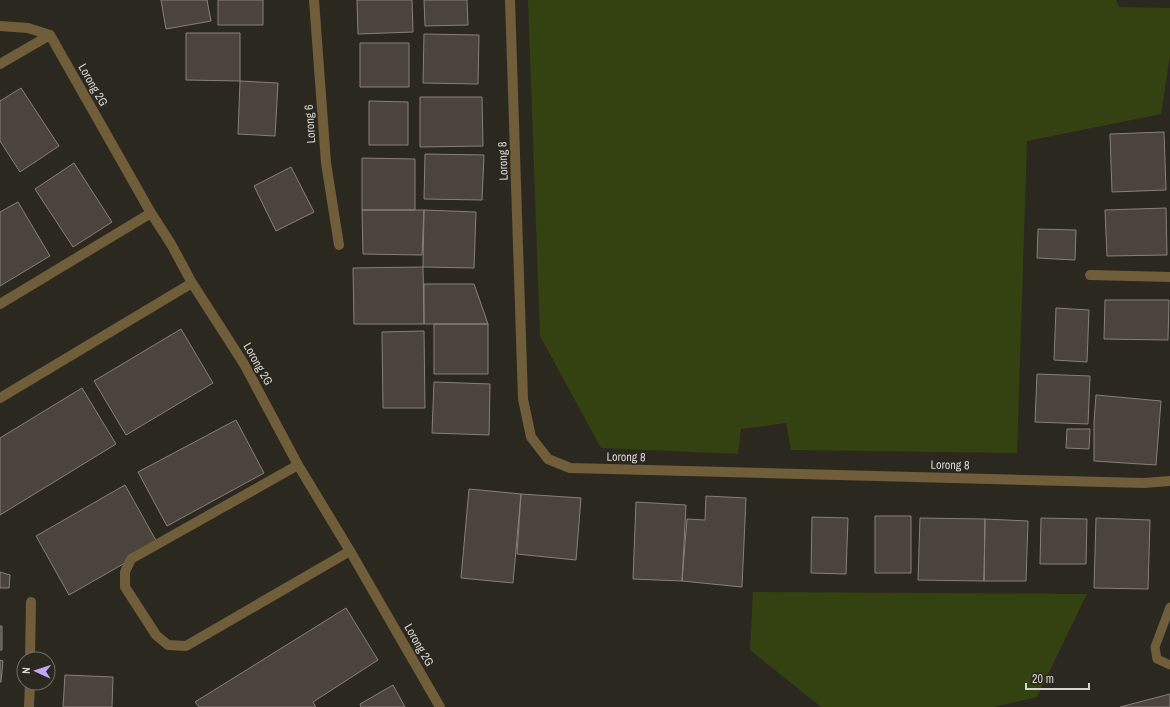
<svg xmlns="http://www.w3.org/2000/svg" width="1170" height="707" viewBox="0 0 1170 707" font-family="'Archivo Narrow',sans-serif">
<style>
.green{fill:#344111}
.building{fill:#4b443c;stroke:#888078}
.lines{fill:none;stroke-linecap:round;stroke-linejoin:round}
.lane{stroke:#705d39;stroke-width:9}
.street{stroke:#705d39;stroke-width:10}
.labels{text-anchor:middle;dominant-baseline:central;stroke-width:3.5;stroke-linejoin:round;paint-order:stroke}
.street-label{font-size:12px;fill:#d6d4cf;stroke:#2b2820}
</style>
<rect width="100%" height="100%" fill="#2b2820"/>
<path class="green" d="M528,0H1116L1119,7L1170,8V56L1161,114L1027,141L1017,453L791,450L786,423L741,429L738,454L601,448L540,336Z
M753,592L1087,594L1037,697L994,707H821L750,650Z"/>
<path class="building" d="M161,0H207L211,21L166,29Z
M218,0H263V25H218Z
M357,0H412L413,32L358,34Z
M424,0H467L468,25L425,26Z
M186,33H240V81L186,80Z
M424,34L479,35L478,84L423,83Z
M360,43H409V87H360Z
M240,81L278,83L275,136L238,134Z
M21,88L59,146L20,172L0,141V101Z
M420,97H482L483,146L420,147Z
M369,101L408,102V145H369Z
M1164,132L1166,190L1112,192L1110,134Z
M425,154L484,155L482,200L424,199Z
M362,158L415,159V210H362Z
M74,163L112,222L73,247L35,189Z
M291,167L314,212L276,231L254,186Z
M18,202L50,256L0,286V212Z
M1166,208L1167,255L1107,256L1105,210Z
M362,210H424L422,255L363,254Z
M424,210L476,212L474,268L423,267Z
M1038,229L1076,230L1075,260L1037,258Z
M423,267L424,324H354L353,268Z
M424,284H474L488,324H424Z
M1105,300H1169L1168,340L1104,339Z
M1056,308L1089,310L1087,362L1054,360Z
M434,324H488V374H434Z
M181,329L213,383L126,435L94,381Z
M424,331L425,408H383L382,332Z
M1037,374L1090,376L1088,424L1035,422Z
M434,382L490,384L489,435L432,433Z
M82,388L116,444L0,515V438Z
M1096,395L1161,401L1156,465L1094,461V422Z
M236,420L264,473L167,526L138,472Z
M1067,429H1090L1089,449L1066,448Z
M125,485L158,544L69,595L36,536Z
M469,489L521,494L513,583L461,578Z
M521,494L581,498L576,560L517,554Z
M706,496L746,498L742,587L682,581L687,519L705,520Z
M636,502L686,505L682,581L633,579Z
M875,516H911V573H875Z
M812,517L848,518L846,574L811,573Z
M920,518L985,519L984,581L918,580Z
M1041,518L1087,519L1086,564H1040Z
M1096,518L1150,520L1148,589L1094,588Z
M985,519L1028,521L1026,581H984Z
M0,572L10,575L9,588H0Z
M346,608L378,660L313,702L316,707H199L195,702Z
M0,626H2V650H0Z
M0,660L3,661L1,682H0Z
M65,675L113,677L112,707H63Z
M393,685L405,707H361L360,704Z
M1170,694V707H1120Z"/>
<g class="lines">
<path class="lane" d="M1170,607L1155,647L1157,659L1170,665"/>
<path class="street" d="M314,0L326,163L339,245
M510,0L523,399L531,437L548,459L570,468L1144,483L1170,481
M0,26L28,28L50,35
M50,35L151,213L171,244L192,283L244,364L298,465L350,551L440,707
M0,64L50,35
M1090,275L1170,277
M0,304L151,213
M0,398L192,283
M298,465L131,559L125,572V587L156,635L168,645L186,646L350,551
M30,659L31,602
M29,707L30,683"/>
</g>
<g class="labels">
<g class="street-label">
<text transform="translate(93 85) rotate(60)">Lorong 2G</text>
<text transform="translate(310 124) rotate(-94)">Lorong 6</text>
<text transform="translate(503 161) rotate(-92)">Lorong 8</text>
<text transform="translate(258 364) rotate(60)">Lorong 2G</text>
<text transform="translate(626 457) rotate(1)">Lorong 8</text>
<text transform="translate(950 465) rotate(1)">Lorong 8</text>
<text transform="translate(419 645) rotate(60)">Lorong 2G</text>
</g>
</g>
<g transform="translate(36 671) rotate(273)"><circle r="19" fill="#2b2820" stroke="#6f6d66"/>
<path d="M0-3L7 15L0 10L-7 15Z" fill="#c1a8f3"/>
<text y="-6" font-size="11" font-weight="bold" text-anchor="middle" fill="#d6d4cf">N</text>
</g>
<path d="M1026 683v6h63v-6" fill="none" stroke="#d6d4cf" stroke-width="2"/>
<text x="1032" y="683" font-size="12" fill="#d6d4cf" stroke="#2b2820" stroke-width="3" paint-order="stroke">20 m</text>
</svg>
